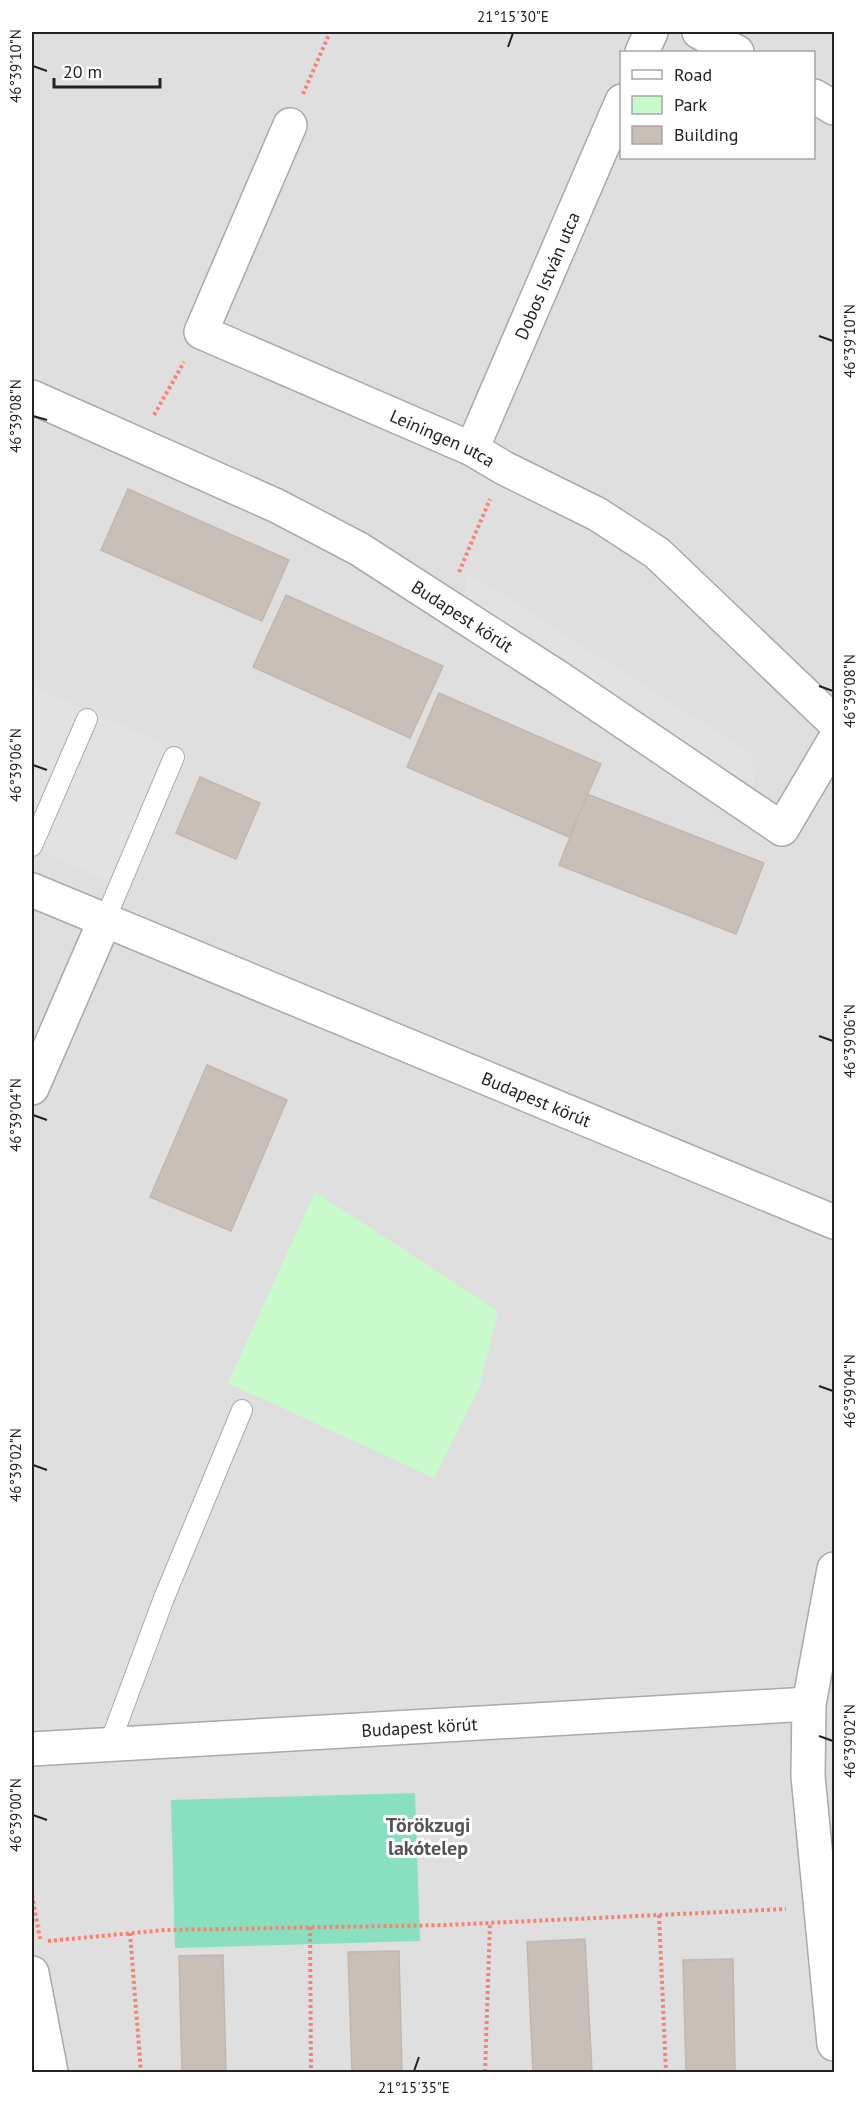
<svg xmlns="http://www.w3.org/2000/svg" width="866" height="2104" viewBox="0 0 866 2104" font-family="'PT Sans',sans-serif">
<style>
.residential{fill:#e0dfdf;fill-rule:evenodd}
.park{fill:#c8facc}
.pitch{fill:#88e0be}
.parking{fill:#e2e2e2}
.building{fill:#c7bfb8;stroke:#c4b6ab;stroke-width:1.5}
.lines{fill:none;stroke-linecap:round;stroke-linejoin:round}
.service-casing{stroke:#a9a9a9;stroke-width:22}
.minor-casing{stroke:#a9a9a9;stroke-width:36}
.path{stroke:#fa8072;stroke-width:4;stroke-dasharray:3 3;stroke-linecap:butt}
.service{stroke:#fff;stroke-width:20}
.minor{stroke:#fff;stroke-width:33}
.ticks{fill:none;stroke:#222;stroke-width:2}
.labels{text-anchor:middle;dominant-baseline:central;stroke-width:6;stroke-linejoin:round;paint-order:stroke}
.street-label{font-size:18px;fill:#222;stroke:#fff}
.neighbourhood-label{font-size:20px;font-weight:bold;fill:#555;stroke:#fff}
.neatline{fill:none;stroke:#222;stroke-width:2}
.ticks-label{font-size:15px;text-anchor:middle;fill:#222}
</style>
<rect width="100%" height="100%" fill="#f2efe9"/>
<path class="residential" d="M32,32H834V2072H32ZM622,52H814V158H622Z"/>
<path class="park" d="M315,1192L498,1311L479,1388L434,1478L228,1383Z"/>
<path class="pitch" d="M415,1793L420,1941L175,1948L171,1800Z"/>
<path class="parking" d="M467,572L753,755L754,809L463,617Z
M32,686L189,755L129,890L32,848Z"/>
<path class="building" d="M128,489L289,560L262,621L101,550Z
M286,595L443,666L410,738L253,667Z
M439,693L601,764L569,837L407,767Z
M200,777L260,803L236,859L176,833Z
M587,794L764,863L736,934L559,865Z
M207,1065L287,1100L231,1231L150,1197Z
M585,1939L592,2072H533L527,1942Z
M399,1951L402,2072H352L348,1952Z
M223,1955L226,2072H182L179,1956Z
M733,1959L735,2072H686L683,1960Z"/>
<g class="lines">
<defs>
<path id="service" d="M32,846L87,719
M104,922L174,757
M110,1743L164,1598L242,1410"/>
<g id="minor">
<path d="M699,32L737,52"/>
<path d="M642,52L651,32"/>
<path d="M814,96L834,108"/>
<path id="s1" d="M290,125L201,332L472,449L504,468L597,514L657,553L834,722"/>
<path id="s2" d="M32,397L277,506L359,549L556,676L782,829L834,741"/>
<path id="s3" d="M472,449L622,101"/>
<path id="s4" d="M32,890L834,1222"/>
<path d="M32,1088L104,922"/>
<path d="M834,1569L809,1704L808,1776L834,2044"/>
<path id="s5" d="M32,1749L809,1704"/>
<path d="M32,1973L51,2072"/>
</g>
</defs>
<use href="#service" class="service-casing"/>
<use href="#minor" class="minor-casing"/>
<path class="path" d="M303,94L330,32
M154,415L184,362
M459,572L490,499
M32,1895L40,1939
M659,1915L666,2072
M310,1927L311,2072
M130,1933L141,2072
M48,1941L165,1930L446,1925L786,1909
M485,2072L490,1923"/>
<use href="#service" class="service"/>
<use href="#minor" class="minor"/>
</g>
<path class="ticks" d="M508,47L513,33M33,66L47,71M819,336L833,341M33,416L47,420M819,686L833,691M33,765L47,770M819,1036L833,1041M33,1115L47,1120M819,1386L833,1391M33,1465L47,1470M819,1736L833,1741M33,1815L47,1820M414,2071L419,2057"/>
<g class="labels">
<g class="street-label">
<text stroke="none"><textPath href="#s3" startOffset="189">Dobos István utca</textPath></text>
<text stroke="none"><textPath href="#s1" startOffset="489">Leiningen utca</textPath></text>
<text stroke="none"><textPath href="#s2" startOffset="484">Budapest körút</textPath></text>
<text stroke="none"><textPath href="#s4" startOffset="546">Budapest körút</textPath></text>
<text stroke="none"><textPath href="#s5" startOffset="388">Budapest körút</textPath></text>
</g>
<g class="neighbourhood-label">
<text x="428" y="1825">Törökzugi<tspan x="428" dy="23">lakótelep</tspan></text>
</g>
</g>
<rect width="866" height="2104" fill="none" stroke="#ffffff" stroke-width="66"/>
<rect x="620" y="51" width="195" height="108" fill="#ffffff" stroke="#a7a7a7" stroke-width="1.5"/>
<rect x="632" y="70" width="30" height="9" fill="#ffffff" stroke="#a7a7a7" stroke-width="1.5"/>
<text x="674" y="81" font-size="18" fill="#222222">Road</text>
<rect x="632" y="96" width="30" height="18" fill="#c8facc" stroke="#a7a7a7" stroke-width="1.5"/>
<text x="674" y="111" font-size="18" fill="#222222">Park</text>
<rect x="632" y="126" width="30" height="18" fill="#c7bfb8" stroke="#a7a7a7" stroke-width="1.5"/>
<text x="674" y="141" font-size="18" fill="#222222">Building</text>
<path d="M54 78v9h106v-9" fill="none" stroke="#222222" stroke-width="3"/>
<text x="63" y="78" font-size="18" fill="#222222" stroke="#ffffff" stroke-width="4.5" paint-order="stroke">20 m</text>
<rect x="33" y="33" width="800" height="2038" class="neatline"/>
<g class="ticks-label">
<text x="513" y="22">21°15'30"E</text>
<text transform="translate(16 66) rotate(-90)" y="5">46°39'10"N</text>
<text transform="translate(850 341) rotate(-90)" y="5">46°39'10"N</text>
<text transform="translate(16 416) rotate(-90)" y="5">46°39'08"N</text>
<text transform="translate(850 691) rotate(-90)" y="5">46°39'08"N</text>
<text transform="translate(16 765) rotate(-90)" y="5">46°39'06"N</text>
<text transform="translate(850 1041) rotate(-90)" y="5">46°39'06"N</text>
<text transform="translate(16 1115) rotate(-90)" y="5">46°39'04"N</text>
<text transform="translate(850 1391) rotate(-90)" y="5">46°39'04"N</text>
<text transform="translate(16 1465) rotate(-90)" y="5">46°39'02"N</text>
<text transform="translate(850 1741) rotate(-90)" y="5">46°39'02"N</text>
<text transform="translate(16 1815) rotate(-90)" y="5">46°39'00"N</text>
<text x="414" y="2093">21°15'35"E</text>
</g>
</svg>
